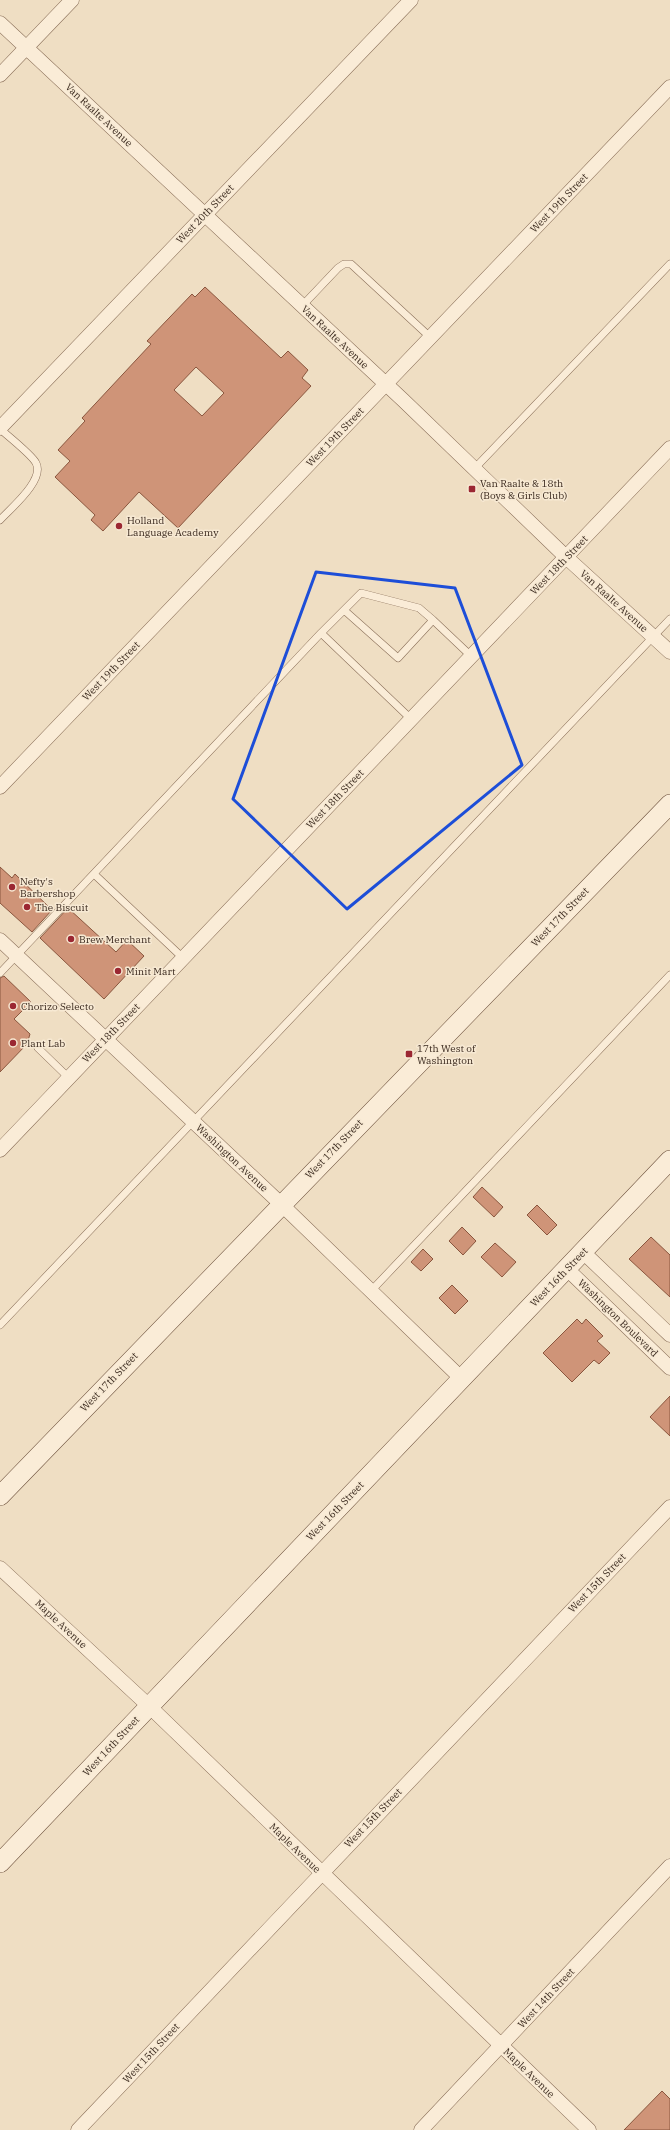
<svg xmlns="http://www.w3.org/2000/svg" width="670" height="2130" viewBox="0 0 670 2130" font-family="'IBM Plex Serif',serif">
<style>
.building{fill:#cf9478;stroke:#8a563e;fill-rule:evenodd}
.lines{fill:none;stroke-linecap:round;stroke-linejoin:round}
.lane-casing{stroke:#8a6f59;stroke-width:8}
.street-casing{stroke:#8a6f59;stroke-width:15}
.secondary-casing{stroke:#6c503c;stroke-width:20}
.lane{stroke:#faecd7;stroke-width:7}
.street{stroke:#faecd7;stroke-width:14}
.secondary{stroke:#faecd7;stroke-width:19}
.marked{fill:none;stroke:#1d4ed8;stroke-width:3;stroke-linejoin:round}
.poi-dot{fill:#9b2732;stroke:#f7e9d3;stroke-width:1.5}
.labels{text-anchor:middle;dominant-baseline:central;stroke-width:3;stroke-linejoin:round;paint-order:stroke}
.street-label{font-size:10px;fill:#3a291e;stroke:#f7e9d3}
.poi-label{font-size:10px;fill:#3a291e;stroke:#f7e9d3;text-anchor:start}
</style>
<rect width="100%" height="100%" fill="#efdec3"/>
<path class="building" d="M205,287L281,358L288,351L308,370L302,378L311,386L178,528L139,492L103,531L91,520L95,515L55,477L70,461L58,450L85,421L82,418L151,344L147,341L192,294L195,297ZM196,367L224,393L202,416L174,390Z
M0,867L12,878L15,874L52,910L32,932L0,903Z
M68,908L116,952L127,940L144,956L104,999L40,938Z
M4,976L31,1002L14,1019L30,1034L27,1044L0,1072V978Z
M482,1187L503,1207L494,1217L473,1197Z
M537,1205L557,1225L547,1235L527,1215Z
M462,1227L476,1241L463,1255L449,1241Z
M651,1237L670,1255V1297L629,1259Z
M495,1243L516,1262L502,1277L481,1257Z
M423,1249L433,1259L421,1271L411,1262Z
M452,1285L468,1301L455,1314L439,1298Z
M577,1319L582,1324L586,1319L603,1336L597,1341L610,1353L599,1364L594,1360L572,1382L543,1353Z
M670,1396V1436L650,1417Z
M662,2091L670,2099V2130H624Z"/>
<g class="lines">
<defs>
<path id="lane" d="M302,306L338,268L344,264H351L430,337
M0,429C8,436 32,455 36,463C45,480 11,508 0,520
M475,468L670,264
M433,620L419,608L361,593L344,610L398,658L433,620L471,656
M321,633L344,610
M94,874L183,958
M0,973L321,633L411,719
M38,1048L69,1078
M371,1291L670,975
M0,1325L670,619"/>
<path id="street" d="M0,23L403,400L566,557L670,652
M0,75L72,0
M0,428L411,0
M0,787L670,87
M0,940L281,1204L461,1378
M0,1150L670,448
M583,1252L670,1335
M567,1269L670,1368
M0,1568L149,1706L589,2130
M78,2130L670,1507
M421,2130L670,1866"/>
<path id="secondary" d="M0,1496L670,804
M0,1863L670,1160"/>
</defs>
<use href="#lane" class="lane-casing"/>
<use href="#street" class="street-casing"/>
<use href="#secondary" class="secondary-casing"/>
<use href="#lane" class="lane"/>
<use href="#street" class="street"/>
<use href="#secondary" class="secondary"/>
</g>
<path class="marked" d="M316,572L455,588L522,765L347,909L233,799Z"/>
<g class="poi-dot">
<rect x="468" y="485" width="8" height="8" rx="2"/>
<circle cx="119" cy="526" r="4"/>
<circle cx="12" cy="887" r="4"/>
<circle cx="27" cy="907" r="4"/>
<circle cx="71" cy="939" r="4"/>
<circle cx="118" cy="971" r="4"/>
<circle cx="13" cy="1006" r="4"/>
<circle cx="13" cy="1043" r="4"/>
<rect x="405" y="1050" width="8" height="8" rx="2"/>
</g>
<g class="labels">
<g class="street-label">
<text transform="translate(99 115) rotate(43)">Van Raalte Avenue</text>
<text transform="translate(559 203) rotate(-46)">West 19th Street</text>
<text transform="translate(205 214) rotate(-46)">West 20th Street</text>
<text transform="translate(335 337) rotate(43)">Van Raalte Avenue</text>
<text transform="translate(335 437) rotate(-46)">West 19th Street</text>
<text transform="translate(559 565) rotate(-46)">West 18th Street</text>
<text transform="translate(614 601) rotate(42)">Van Raalte Avenue</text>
<text transform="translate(111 671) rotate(-46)">West 19th Street</text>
<text transform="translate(335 799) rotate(-46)">West 18th Street</text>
<text transform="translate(560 917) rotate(-46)">West 17th Street</text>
<text transform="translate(111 1033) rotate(-46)">West 18th Street</text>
<text transform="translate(334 1149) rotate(-46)">West 17th Street</text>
<text transform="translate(232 1158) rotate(43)">Washington Avenue</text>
<text transform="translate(559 1277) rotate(-46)">West 16th Street</text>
<text transform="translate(618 1318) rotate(44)">Washington Boulevard</text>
<text transform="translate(109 1382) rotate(-46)">West 17th Street</text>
<text transform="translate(335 1511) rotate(-46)">West 16th Street</text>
<text transform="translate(597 1583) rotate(-46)">West 15th Street</text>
<text transform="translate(61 1624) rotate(43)">Maple Avenue</text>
<text transform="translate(111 1746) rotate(-47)">West 16th Street</text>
<text transform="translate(373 1818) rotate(-46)">West 15th Street</text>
<text transform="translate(295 1848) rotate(44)">Maple Avenue</text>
<text transform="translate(546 1998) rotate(-47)">West 14th Street</text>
<text transform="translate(151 2053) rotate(-47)">West 15th Street</text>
<text transform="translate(529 2073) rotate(44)">Maple Avenue</text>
</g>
<g class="poi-label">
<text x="480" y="483">Van Raalte &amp; 18th<tspan x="480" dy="12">(Boys &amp; Girls Club)</tspan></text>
<text x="127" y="520">Holland<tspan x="127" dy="12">Language Academy</tspan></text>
<text x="20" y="881">Nefty's<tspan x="20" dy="12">Barbershop</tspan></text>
<text x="35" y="907">The Biscuit</text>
<text x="79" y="939">Brew Merchant</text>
<text x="126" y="971">Minit Mart</text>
<text x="21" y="1006">Chorizo Selecto</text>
<text x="21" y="1043">Plant Lab</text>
<text x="417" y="1048">17th West of<tspan x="417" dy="12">Washington</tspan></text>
</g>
</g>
</svg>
